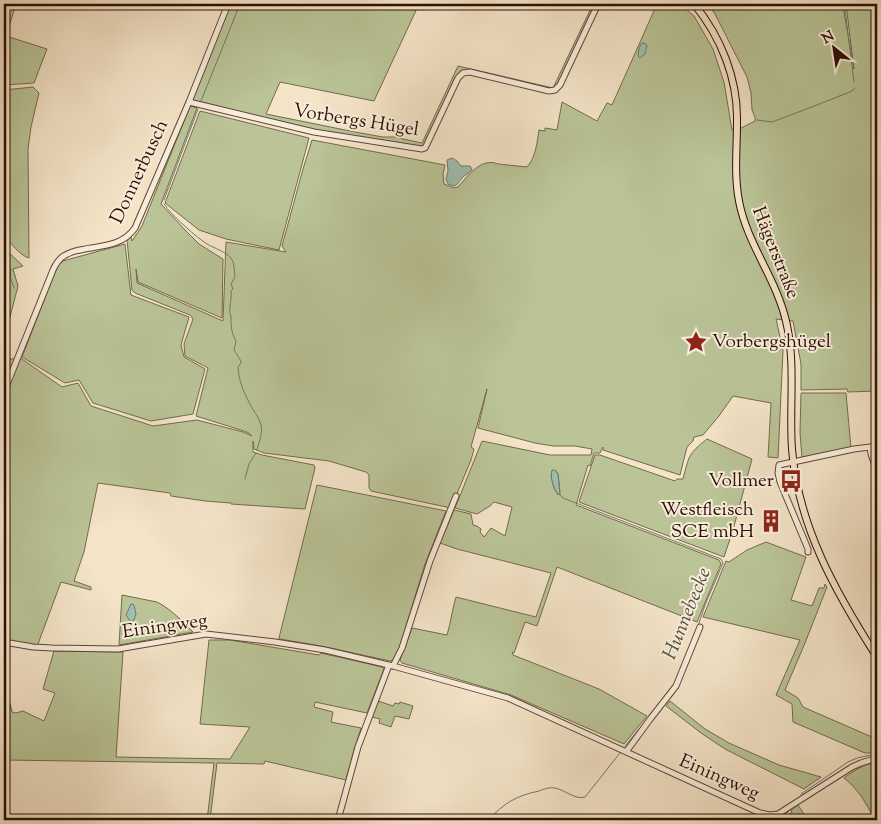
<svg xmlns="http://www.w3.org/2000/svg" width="881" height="824" viewBox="0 0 881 824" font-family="'Sorts Mill Goudy',serif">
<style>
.green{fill:#bac497;stroke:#746a4c;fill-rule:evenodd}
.water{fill:#9dbfaf;stroke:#70796a}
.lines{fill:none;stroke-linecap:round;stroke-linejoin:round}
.stream{stroke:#70796a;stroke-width:1}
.minor-casing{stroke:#5f4434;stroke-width:7}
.major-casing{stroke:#2d0f02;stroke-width:8}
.minor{stroke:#f8eddb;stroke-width:5}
.major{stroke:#f4e4c8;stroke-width:6}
.labels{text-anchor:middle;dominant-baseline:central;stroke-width:4;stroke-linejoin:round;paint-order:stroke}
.street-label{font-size:19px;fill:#2d0f02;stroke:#f8eddb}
.poi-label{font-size:19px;fill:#2d0f02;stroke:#f8eddb;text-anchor:end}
.water-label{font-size:20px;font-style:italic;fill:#544d3f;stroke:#f8eddb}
</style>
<rect width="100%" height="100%" fill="#f4e4c8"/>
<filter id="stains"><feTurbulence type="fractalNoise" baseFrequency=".004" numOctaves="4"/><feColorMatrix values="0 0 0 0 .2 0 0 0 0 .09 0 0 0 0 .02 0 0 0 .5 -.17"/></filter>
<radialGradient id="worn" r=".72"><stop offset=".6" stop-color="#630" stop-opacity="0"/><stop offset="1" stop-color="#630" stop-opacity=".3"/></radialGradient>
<path class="green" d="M4,4H16L6,36L47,49L34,83L4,85Z
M230,4H419L374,101L280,82L266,114L355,132L383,137H394L422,143L458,66L553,88L593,4H597L558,85L553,89L464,71L423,146L421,148L315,131L192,101Z
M657,4H680L694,16L713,49L724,82L732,130H737L755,121V117L752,110L751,93L747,77L715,14L708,4H845L843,6L854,69L846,4H877V391L848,392L847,389L801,390V364L793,321L776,319L783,351L778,458L768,457L771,403L733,396L719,416L703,435L694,437L693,441L687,447L680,475L603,450V447L600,453H594L590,466L588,465L576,505L719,560L721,564L697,622L557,567L537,626L525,622L514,653L512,652L513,655L599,689L647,716L624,744L511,695L402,663L400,660L412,628L447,635C451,622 452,610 456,597L536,617L551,573L457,549L440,543L454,510L471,514L473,525L477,526L481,529L480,532L484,537L491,528L505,536L512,507L494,502L490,506L477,514L455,508L482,441L550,455H591L592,449L575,446H553L535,443L478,428L487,389L471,447L474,449L471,460L451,508L371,491L369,488V475L366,472L329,461L264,453L254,449L253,441V452L262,455L314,465L315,468L305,509L231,504V503L205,501L171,496L170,493L98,483L84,552L74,581L91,587V590L61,582L38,644L36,645L4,641V361L19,357L62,387L78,383L91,406L153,426L197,420L243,432L252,436L249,433L244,431L196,416L208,368L185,356L184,344L193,319L190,315L135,293L132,290L127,240L131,237L132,241L142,226L190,106L197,108L161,204L185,230L199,244L223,259L222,318L138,282L136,269L137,283L223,321L226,242L286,252L282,246L303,169L312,140L445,165L443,174L444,184L454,188L458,187C468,176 481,157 498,164L527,167C536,157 537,142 539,130L545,131V128L557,130L562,102L597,121L607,103L612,105ZM555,470L558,474L560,493L558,495L554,488L551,475Z
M33,87L39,93L31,127L28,149L29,258C19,255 11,243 4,235V90Z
M200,111L309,138L279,250L226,239L199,230L165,203Z
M125,244L131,295L189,317L181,345L184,357L205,369L193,414L151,421L93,403L79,380L65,383L22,357L59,262Z
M4,248L23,266L13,269L18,286L9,321L4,325Z
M801,393H846L851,448L802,458L800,433Z
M707,439L752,459L733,530L724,557L579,502L595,455H600L675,481L677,479H683C689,456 688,454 707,439Z
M317,485L446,511L425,564L398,652L393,660L390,661L321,646L280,639L279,638Z
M766,542L806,557L791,600L812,606L819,588H824L825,584L827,587L805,643L785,690L798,698L803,707L872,737L877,744V753L871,751L870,753H865L793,722L792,704L776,695L800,640L703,617L726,561L729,562L747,550Z
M122,595L157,602C171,609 182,621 193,632L119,645Z
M209,640H230L319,655L321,653L382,667L384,669L367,713L315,702L314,707L333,712L331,722L361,728L353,754L346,780L265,761L264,764L217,763L210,820H207L214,763L4,760V709L7,700V703H10L12,712L16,713L23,711L44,721L55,693L43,689L54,651L123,652L116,757L230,759L250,727L200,724Z
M378,701L393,706L395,703L399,704L400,702L413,706L409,719L395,716L391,727L379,723L380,719L372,717Z
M670,701L705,729L729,743L779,765L821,777L804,789L725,749L701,733L666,706Z
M877,762V820H875C865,802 860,791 844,778C856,769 863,765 877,762Z
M798,805L808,820H781L792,812L791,810Z"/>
<path class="water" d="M642,43H645L647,46L645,54L640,58L638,56L639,48Z
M452,158L457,161L461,166H470L472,169C470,174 465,174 462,178C458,182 459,184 454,186L448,184L446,179L448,171L447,160Z
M552,470H555L558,474L560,495L557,493C553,486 550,478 552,470Z
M131,604H133L134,605L136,614L134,620L132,621H130L126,615Z"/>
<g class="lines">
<path class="stream" d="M845,9L854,82
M201,101L240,4
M757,120L772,122L817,105L852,91L855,88
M164,200L198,109
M164,204C171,215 196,237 207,244C214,248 226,252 231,258C235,264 234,271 235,277L231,284L233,289L231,291C232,297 230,302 230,308C229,315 230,310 231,317C231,326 231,332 236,341L234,350L241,361V363L238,367C239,381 243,391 250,404C254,412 259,417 261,425C263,433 259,442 257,450
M4,246L9,253
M11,269C9,278 11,279 14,288
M245,479L249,464L256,453
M560,495L563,498L721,559L723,563L705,605L698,626
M625,746L646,721
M801,794L848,762L857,758L871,755L875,750L877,754
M488,820C505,803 515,796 539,791C544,789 550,787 555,788C565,790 575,800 585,797L620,753
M777,820L787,813L789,811"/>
<defs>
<path id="minor" d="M189,102L314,132L422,149L425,148L427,144L458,78L463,73L470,72L549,91L555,90L560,85L598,4
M4,392L51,275C53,269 56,263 61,258C81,242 117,254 135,228L189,102L228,4
M870,447L877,446
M808,552V549L780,482L778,473L779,465L854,449L870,447L871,454L877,471
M4,642L33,647L52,648L118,649L206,634L275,642L325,650L393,666L508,698L760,813L770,815L778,814L852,767L861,763L877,758
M393,666L402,648L430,561L456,496
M626,752L651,718L676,686L700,627
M338,820L358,747L389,665"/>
<path id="major" d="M694,4C721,37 738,79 737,122C737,149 734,175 739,201C747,244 776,278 786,321C796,363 789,406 792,449C798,526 836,593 877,657"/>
</defs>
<use href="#minor" class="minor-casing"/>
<use href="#major" class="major-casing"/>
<use href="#minor" class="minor"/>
<use href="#major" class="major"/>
</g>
<defs>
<symbol id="sight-bare" viewBox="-9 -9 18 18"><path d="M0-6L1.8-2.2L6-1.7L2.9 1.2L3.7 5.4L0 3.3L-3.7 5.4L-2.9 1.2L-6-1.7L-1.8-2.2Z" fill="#8f2418" stroke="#f8eddb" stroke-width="2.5" paint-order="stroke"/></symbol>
<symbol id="bus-bare" viewBox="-9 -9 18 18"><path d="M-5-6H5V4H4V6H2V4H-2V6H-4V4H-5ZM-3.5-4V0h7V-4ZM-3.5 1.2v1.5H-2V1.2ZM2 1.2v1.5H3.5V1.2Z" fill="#8f2418" stroke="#f8eddb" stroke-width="2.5" paint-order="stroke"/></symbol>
<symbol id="building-bare" viewBox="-9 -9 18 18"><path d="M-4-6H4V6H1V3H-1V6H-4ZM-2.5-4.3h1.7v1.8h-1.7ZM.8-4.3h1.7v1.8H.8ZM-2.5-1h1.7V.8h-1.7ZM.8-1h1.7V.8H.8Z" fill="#8f2418" stroke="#f8eddb" stroke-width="2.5" paint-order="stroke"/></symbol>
</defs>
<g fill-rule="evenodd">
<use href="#sight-bare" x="680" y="326" width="32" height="32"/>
<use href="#bus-bare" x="775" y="465" width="32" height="32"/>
<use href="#building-bare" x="755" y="505" width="32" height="32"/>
</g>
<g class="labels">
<g class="street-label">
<text transform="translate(356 121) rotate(9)">Vorbergs Hügel</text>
<text transform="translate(140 172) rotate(-65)">Donnerbusch</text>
<text transform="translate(775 253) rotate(68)">Hägerstraße</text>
<text transform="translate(165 627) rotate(-8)">Einingweg</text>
<text transform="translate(719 778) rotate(24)">Einingweg</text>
</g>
<g class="poi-label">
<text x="712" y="342" text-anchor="start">Vorbergshügel</text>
<text x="774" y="481">Vollmer</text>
<text x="754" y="510">Westfleisch<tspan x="754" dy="22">SCE mbH</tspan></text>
</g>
<g class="water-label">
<text transform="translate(688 614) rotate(-68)">Hunnebecke</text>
</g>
</g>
<rect width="881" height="824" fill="none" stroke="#f4e4c8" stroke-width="20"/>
<rect x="5" y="5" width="871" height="814" fill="none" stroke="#2d0f02" stroke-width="2.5"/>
<rect x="10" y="10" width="861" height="804" fill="none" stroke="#2d0f02"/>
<g transform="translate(834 48) rotate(330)" stroke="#f8eddb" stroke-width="4" paint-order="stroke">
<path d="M0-4L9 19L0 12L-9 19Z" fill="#2d0f02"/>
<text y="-8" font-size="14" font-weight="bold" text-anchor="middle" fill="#2d0f02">N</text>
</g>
<rect width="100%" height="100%" filter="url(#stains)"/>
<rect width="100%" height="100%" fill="url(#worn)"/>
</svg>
